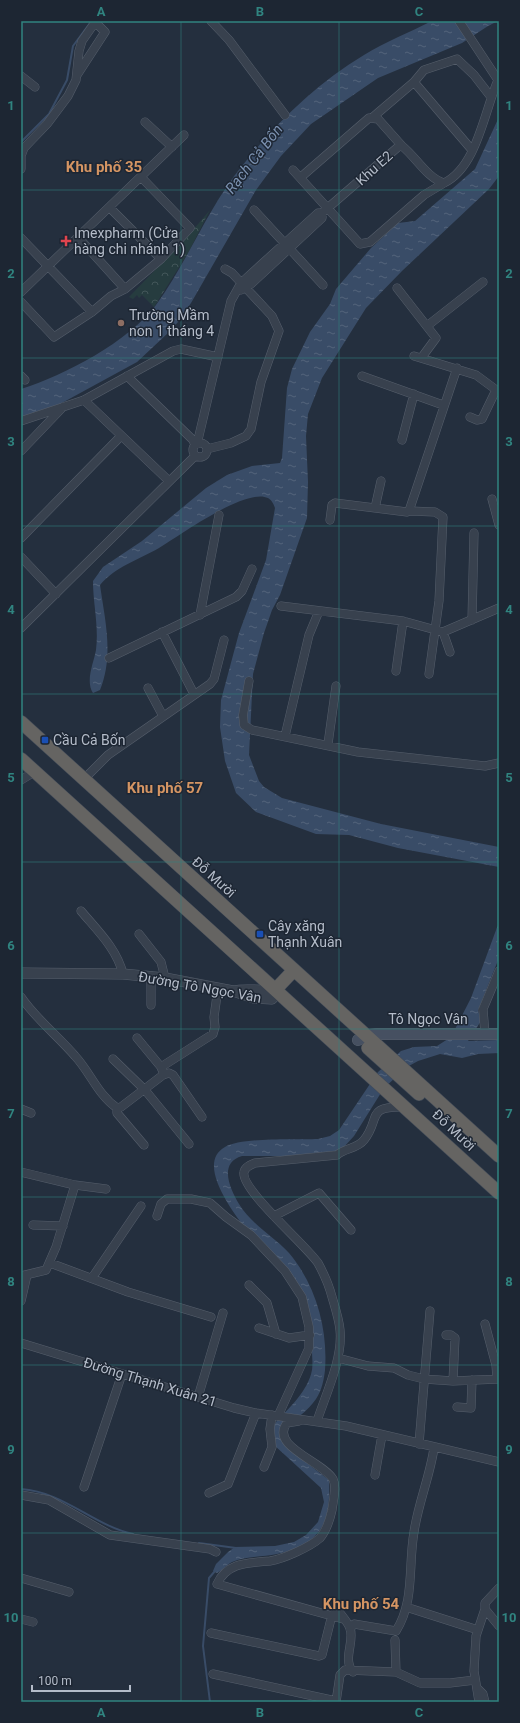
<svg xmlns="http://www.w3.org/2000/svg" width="520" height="1723" viewBox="0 0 520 1723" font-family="Roboto,sans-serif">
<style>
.park{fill:url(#park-crowns)}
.water{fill:url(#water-ripples)}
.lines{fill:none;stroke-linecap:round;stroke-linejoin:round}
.stream{stroke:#394c67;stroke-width:2}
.minor-casing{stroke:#565f6c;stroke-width:9}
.tertiary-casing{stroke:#565f6c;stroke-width:11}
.secondary-casing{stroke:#565f6c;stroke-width:12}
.trunk-casing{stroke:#434c59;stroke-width:14}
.minor{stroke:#38414e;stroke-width:8}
.tertiary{stroke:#38414e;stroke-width:10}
.secondary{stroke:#465061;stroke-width:11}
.trunk{stroke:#656462;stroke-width:13}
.grid{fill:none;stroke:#308480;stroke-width:1;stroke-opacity:0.55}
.health-dot{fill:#e0444e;stroke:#1d2633;stroke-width:1.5}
.education-dot{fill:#8d6e63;stroke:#1d2633;stroke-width:1.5}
.transit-dot{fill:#1a4fb4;stroke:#1d2633;stroke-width:1.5}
.labels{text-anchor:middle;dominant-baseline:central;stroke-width:3;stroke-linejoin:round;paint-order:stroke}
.street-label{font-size:14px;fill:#b4bcc9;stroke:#1d2633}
.poi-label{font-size:14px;fill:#b4bcc9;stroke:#1d2633;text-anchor:start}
.water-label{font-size:15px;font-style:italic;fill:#7c92b1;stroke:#1d2633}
.neighbourhood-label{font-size:15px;font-weight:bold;fill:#d59563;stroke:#1d2633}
.neatline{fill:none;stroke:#308480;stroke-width:1.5}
.grid-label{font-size:13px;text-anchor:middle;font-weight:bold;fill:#308480}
</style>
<defs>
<pattern id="park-crowns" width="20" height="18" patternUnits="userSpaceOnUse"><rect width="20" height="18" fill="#263c3f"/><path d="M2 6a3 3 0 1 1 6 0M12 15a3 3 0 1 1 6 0" fill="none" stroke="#435659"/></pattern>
<pattern id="water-ripples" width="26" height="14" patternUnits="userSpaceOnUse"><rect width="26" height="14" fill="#394c67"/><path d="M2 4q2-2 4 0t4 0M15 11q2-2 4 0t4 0" fill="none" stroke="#53647b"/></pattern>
</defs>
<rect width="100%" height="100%" fill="#242f3e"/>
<path class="park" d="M210,210L188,253L154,307L142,295L139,298L137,295L133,299L129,297L187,237Z"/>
<path class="water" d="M432,21H498L488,26L462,43L378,78L311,124L281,156L256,190L191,303L178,322L168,333L137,362L60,404L21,417V389C65,375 128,342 156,305C188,261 207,209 242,166C276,123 317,83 364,55C385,42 410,32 432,21Z
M499,117V176L489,189L402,271L366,308L322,378L308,414L306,436L308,482L307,518L280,595L272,610L264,633L253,674L249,755L259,781L264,787L282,798L381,824L499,847V867L398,848L349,835L316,834L256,812L236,793L225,761L220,727L221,700L239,633L266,560L275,508C274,505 272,500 268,498C246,487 179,536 159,548C138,560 115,567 100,585C105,621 114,655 100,690L93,693C85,681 94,662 96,650C99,626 93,604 93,581L103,567L142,541L206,488L227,475L252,466L280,463L282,458L287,388L292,369L310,332L330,304L336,289L371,248L398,223L415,221L475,169Z
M499,922V958L478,1010L481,1021L468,1041L499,1040V1053L478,1054L462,1058L440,1054L418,1061L407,1067L384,1088L354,1136L343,1148L326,1156H242C218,1163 230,1189 239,1204C251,1224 273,1236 289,1253C316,1285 328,1329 325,1370C324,1379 322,1390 316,1399C308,1411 294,1420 283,1429L282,1441L286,1447L329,1480C331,1522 321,1545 277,1554C263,1557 245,1556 232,1562C226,1565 222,1571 217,1573L213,1571L216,1564L228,1552L235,1547L275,1546L294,1542L306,1535L318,1522L324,1502L321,1488L274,1445L273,1428L276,1422C290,1407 308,1391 312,1370C314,1356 309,1307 301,1296C286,1272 180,1172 225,1147C242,1137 296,1140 318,1139L330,1136L339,1130L378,1072L401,1051L414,1047L437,1046L451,1037L471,998Z"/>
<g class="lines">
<path class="stream" d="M21,142L49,114L67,80L73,46L90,23
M21,1489C64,1492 93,1525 133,1534
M199,1543L236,1548
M210,1702L203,1646L209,1578L215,1571"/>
<defs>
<path id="minor" d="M211,21L229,40L285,115
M77,75L105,32L95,22
M21,76L35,87
M414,82L472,150
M373,117L414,82L424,70L457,59L474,75L491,97
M145,122L172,147
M21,169V156L24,148L47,124L68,96L76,80L79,51L82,41L96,21
M293,170L360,244L370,242L424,195L444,183
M301,177L369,118L378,119L402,146
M110,208L161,259
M254,210L323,285
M78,237L125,289
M21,238L92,312
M397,288L436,338L422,357
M241,290L251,284L322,218V213
M21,292L184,135
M21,302L54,337L92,312L111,296L125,289L161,259L190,228L141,177
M427,326L483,282
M414,356L476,375L499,392
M21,376L25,380
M127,376L193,440L195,445
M362,376L443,405
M84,400L169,481
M470,417L477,420L482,419L496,390
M21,421L84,400L173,351L181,349L218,357
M402,440L414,394
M193 450a7 7 0 1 1 14 0a7 7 0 1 1-14 0Z
M197,444L231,301L241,283L318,213H322L398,147L402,146C416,157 427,178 444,183C477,167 484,112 498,80L459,21
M207,449L231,443L246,436L251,429L261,382L279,331L272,316L232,273L225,269
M21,451L63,407
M492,499L499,525
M375,508L381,481
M330,520L332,505L335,503L407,512L410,511
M21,538L121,436
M21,557L56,594
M281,606L403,621L443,632L499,608
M200,615L219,515
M472,620L474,533
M21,628L195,456
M162,632L194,694
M443,632L450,652
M109,658L236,597L242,591L252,569
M396,671L403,621
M429,674L439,601L443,517L435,512L410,511V508L457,368
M249,681L243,715L244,725L252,730L358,752L485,766L499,763
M148,688L163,716
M285,736L309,635L319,611
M328,744L336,686
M21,780L34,772
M83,780L108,755L210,684L214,679L224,640
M81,911C97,930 117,949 123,974
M139,934L161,962L165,978
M21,997C36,1019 58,1036 75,1056C90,1072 98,1095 117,1108L121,1107L163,1075V1072L161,1067L137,1038
M151,1005V976
M485,1034L483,1009L499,971
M113,1059L145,1090L189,1144
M161,1067L213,1034L215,1027L214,1017L218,988
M163,1075L169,1073L173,1075L202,1117
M117,1108V1113L144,1145
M21,1109L31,1113
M21,1172L75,1185
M157,1216L161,1204L167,1199H191L210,1203L226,1217L251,1235L285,1271L302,1297L309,1327V1348L278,1416
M274,1216L319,1193L351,1230
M33,1225L63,1226
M50,1263L128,1292L211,1317
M21,1276L46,1270L56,1247L75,1185L106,1189
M92,1278L141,1206
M249,1285L267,1303L276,1334
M21,1301L27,1275
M485,1324L496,1365L497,1379
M259,1328L289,1338L310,1335
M446,1335H451L455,1338L453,1381
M21,1343L234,1408L256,1413L346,1426L499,1462
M338,1358L368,1366L394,1368L408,1375L424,1379L453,1381L499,1379
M198,1397L223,1313
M457,1407L471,1408L472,1380
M299,1421L287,1423C269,1446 322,1461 333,1479C337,1487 333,1501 332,1510C330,1519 327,1530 320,1538C310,1547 283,1559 270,1561C249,1563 227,1562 217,1584L343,1619
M317,1421C326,1394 343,1358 340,1330C339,1319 335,1307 332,1297C329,1285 324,1274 318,1263C306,1245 240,1189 244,1172C245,1167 250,1165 255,1163L337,1155C345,1148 357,1149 364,1140C381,1119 365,1106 404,1107
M419,1444L430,1311
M264,1467L272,1447L270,1429L272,1415
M375,1475L382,1435
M84,1487L122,1374
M209,1493L228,1484L256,1413
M21,1495L49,1500L110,1535L210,1549L216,1552
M21,1578L69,1592
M406,1607L478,1630
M337,1609C341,1615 347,1621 350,1628C355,1642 342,1659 353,1672
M485,1609L499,1626
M21,1619L33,1622
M350,1629L354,1624L396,1631C415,1601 408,1566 414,1532C418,1504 430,1476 434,1448
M211,1633L319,1656L322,1655L332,1615
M395,1640L396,1672
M213,1674L336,1701
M478,1689L483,1694L485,1702
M336,1702L340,1675L345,1670L396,1672L420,1683H450L475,1680
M479,1702L474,1671L476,1636L485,1609V1603L499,1588"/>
<path id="tertiary" d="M21,973L123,974L165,978L233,991L254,998L272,999L277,993L276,989C260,992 247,988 233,991"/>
<path id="secondary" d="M358,1040L367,1035L377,1034H499"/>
<path id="trunk" d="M21,722L499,1156
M21,759L499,1193
M276,989L294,970
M368,1048L419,1094"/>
</defs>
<use href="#minor" class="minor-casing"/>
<use href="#tertiary" class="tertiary-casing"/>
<use href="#secondary" class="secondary-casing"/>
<use href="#trunk" class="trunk-casing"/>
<use href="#minor" class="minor"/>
<use href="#tertiary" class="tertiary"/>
<use href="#secondary" class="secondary"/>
<use href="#trunk" class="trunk"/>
</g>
<path class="grid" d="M181,21V1702M339,21V1702M21,190H499M21,358H499M21,526H499M21,694H499M21,862H499M21,1029H499M21,1197H499M21,1365H499M21,1533H499"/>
<path class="health-dot" d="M64 235h4v4h4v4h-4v4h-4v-4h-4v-4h4z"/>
<circle class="education-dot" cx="121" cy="323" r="4"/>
<g class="transit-dot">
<rect x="41" y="736" width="8" height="8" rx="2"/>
<rect x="256" y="930" width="8" height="8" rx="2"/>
</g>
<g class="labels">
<g class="street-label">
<text transform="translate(374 168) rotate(-42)">Khu E2</text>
<text transform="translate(214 877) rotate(42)">Đỗ Mười</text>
<text transform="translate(200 987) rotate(10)">Đường Tô Ngọc Vân</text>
<text x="428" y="1019">Tô Ngọc Vân</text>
<text transform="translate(454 1130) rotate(43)">Đỗ Mười</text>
<text transform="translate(150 1382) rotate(17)">Đường Thạnh Xuân 21</text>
</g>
<g class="poi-label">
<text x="74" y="233">Imexpharm (Cửa<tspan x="74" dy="16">hàng chi nhánh 1)</tspan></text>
<text x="129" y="315">Trường Mầm<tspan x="129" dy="16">non 1 tháng 4</tspan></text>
<text x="53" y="740">Cầu Cả Bốn</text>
<text x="268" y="926">Cây xăng<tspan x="268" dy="16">Thạnh Xuân</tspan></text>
</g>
<g class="water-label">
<text transform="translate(254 159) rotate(-52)">Rạch Cả Bốn</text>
</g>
<g class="neighbourhood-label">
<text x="104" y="167">Khu phố 35</text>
<text x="165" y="788">Khu phố 57</text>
<text x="361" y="1604">Khu phố 54</text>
</g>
</g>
<rect width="520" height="1723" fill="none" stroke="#1d2633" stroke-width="44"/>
<path d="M32 1685v6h98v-6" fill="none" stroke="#b4bcc9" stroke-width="2"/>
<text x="38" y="1685" font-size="12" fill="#b4bcc9" stroke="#1d2633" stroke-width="3" paint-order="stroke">100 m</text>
<rect x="22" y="22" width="476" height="1679" class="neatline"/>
<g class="grid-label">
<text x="101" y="16">A</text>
<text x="260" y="16">B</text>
<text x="419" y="16">C</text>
<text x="11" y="110">1</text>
<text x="509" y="110">1</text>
<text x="11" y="278">2</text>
<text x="509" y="278">2</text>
<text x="11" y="446">3</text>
<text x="509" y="446">3</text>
<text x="11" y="614">4</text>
<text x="509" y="614">4</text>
<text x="11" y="782">5</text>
<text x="509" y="782">5</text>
<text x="11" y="950">6</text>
<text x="509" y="950">6</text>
<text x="11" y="1118">7</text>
<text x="509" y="1118">7</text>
<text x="11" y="1286">8</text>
<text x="509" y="1286">8</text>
<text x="11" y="1454">9</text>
<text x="509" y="1454">9</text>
<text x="11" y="1622">10</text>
<text x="509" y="1622">10</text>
<text x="101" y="1717">A</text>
<text x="260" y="1717">B</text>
<text x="419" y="1717">C</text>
</g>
</svg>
